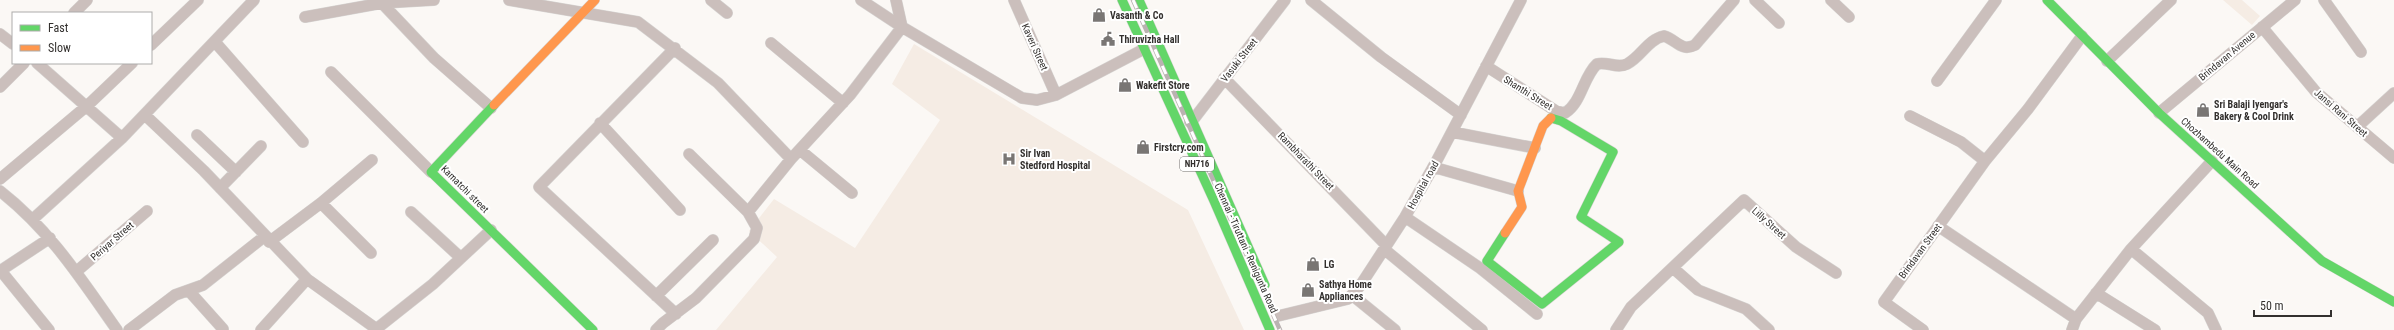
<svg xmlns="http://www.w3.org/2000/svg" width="2394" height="330" viewBox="0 0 2394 330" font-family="'Roboto Condensed',sans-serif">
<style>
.built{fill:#f5ece4}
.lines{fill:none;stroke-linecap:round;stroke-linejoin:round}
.street-casing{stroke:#d6d4d2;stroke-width:12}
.fast-casing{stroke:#d6d4d2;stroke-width:10}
.slow-casing{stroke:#d6d4d2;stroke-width:10}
.street{stroke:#cbbfbc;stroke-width:11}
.fast{stroke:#63d668;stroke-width:9}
.slow{stroke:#ff974d;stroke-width:9}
.rail-casing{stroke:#bab3b1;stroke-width:4.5}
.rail{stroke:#fff;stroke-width:3;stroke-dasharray:9;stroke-linecap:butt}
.labels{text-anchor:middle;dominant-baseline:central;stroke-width:4;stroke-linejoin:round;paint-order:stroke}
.shield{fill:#fff;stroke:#706e6d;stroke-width:1}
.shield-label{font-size:9px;font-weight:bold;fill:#33302e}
.poi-label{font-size:10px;font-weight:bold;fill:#33302e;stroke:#fff;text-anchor:start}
.street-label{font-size:10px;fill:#33302e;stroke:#fff}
</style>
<rect width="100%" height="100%" fill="#fbf8f5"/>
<path class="built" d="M2223,0H2242L2260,16L2252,25Z
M914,44L1188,210L1244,330H716L777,257L749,231L774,199L855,248L940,120L892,84Z"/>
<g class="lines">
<defs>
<path id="street" d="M379,0L434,58L491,108
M509,0L638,22L718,83L791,159
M711,0L727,13
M861,0L902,27L1022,98L1037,100L1056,95L1144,49
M1014,0L1056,95
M1311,0L1381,57L1461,115
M1755,0L1779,23
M1831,0L1849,17
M2324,0L2361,52
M74,13L87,0
M305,17L382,3L434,0
M2262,27L2316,92L2394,158
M0,34L13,44
M215,42L303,142
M771,43L843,103
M151,45L198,0
M675,48L539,187L676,314
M2107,61L2171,0
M37,63L122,138
M1486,66L1556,111L1565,113C1582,102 1583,77 1597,64C1607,61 1617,69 1627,64C1642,56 1647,40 1664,36C1677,40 1681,52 1695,45L1734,0
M331,72L431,172
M1224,78L1386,245
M1937,81L1996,0
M0,87L24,63
M2159,113L2295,0
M145,115L204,171L307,279L378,330
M1910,116L1961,142L1985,161L2028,109L2082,36
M1190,122L1193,120L1285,0
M600,123L680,210
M2357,127L2394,93
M1452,132L1535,148
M197,135L236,172
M800,150L852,193
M689,154L748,212
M1433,167L1518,191
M0,179L88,105L132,63
M220,188L261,146
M0,191C50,230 81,279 117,330
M321,203L371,253
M411,212L461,258
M1405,217L1480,268L1537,314
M33,219L122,138L254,0
M1938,226L2076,319
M269,242L321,203L372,160
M1384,249L1482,330
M2131,249L2208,313L2216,330
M1673,268L1698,290L1746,309L1769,330
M0,271L50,238
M1,271L49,330
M77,271L147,211
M189,291L223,329
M2096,293L2155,330
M1352,295L1395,330
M656,296L713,240
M1278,316L1348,299L1360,286L1405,217L1436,162L1521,0
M129,330L175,295L203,285L265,236
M261,330L307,279
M375,330L433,284L491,230
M656,330L663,323L696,298L754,239L757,228L748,212L791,159L850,95L902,27L896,0
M1616,330L1631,307L1744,200L1796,247L1836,273
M1923,330L1884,302L1985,161
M2072,330L2076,319L2131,249L2212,161"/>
<path id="fast" d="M1122,0L1214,201L1270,330
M1139,0L1265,285
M2047,0L2159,113L2322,261L2394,302
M494,105L431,172L593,330
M1505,233L1487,261L1542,304L1619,242L1581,217L1613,152L1561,121L1551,118"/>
<path id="slow" d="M494,105L595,0
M1505,233L1522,207L1518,191L1543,126L1551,118"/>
</defs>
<use href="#street" class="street-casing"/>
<use href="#fast" class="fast-casing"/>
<use href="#slow" class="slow-casing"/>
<use href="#street" class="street"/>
<use href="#fast" class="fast"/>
<use href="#slow" class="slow"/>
<defs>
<path id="rail" d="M1133,0L1280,330"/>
</defs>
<use href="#rail" class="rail-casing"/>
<use href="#rail" class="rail"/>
</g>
<defs>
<symbol id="shop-bare" viewBox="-9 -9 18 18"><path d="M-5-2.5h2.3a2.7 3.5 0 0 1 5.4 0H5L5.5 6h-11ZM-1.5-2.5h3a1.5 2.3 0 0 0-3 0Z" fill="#797674" stroke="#fff" stroke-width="2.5" paint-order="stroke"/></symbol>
<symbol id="civic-bare" viewBox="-9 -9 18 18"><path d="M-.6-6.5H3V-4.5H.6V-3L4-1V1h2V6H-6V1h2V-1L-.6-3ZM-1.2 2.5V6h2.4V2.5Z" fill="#797674" stroke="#fff" stroke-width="2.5" paint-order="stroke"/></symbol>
<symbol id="hospital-bare" viewBox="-9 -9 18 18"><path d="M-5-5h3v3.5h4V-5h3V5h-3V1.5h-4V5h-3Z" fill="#797674" stroke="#fff" stroke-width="2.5" paint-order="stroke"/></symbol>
</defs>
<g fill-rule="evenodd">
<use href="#shop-bare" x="1089" y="5" width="20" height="20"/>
<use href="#civic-bare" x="1098" y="29" width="20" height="20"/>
<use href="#shop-bare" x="1115" y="75" width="20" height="20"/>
<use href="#shop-bare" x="2193" y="100" width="20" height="20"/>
<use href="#shop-bare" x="1133" y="137" width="20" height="20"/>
<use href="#hospital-bare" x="999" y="149" width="20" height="20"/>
<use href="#shop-bare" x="1303" y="254" width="20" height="20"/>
<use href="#shop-bare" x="1298" y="280" width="20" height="20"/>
</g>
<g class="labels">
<rect class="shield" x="1180" y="157" width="34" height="14" rx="3"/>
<g class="shield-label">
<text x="1197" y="164">NH716</text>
</g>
<g class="poi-label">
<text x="1110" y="15">Vasanth &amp; Co</text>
<text x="1119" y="39">Thiruvizha Hall</text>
<text x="1136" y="85">Wakefit Store</text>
<text x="2214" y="104">Sri Balaji Iyengar's<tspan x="2214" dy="12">Bakery &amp; Cool Drink</tspan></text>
<text x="1154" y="147">Firstcry.com</text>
<text x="1020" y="153">Sir Ivan<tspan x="1020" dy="12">Stedford Hospital</tspan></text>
<text x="1324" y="264">LG</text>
<text x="1319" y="284">Sathya Home<tspan x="1319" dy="12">Appliances</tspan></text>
</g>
<g class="street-label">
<text transform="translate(1035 47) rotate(66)">Kaveri Street</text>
<text transform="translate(2227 56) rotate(-40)">Brindavan Avenue</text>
<text transform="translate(1239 60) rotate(-52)">Vasuki Street</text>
<text transform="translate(1528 93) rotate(32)">Shanthi Street</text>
<text transform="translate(2341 113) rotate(41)">Jansi Rani Street</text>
<text transform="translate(2220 153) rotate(42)">Chozhambedu Main Road</text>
<text transform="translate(1306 161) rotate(46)">Rambharathi Street</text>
<text transform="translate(1423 185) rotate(-61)">Hospital road</text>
<text transform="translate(465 189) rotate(45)">Kamatchi street</text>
<text transform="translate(1769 223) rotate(42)">Lilly Street</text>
<text transform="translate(112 241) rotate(-41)">Periyar Street</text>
<text transform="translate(1246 248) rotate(66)">Chennai - Tiruttani - Renigunta Road</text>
<text transform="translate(1920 251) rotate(-54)">Brindavan Street</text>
</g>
</g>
<rect x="12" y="12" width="140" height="52" fill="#ffffff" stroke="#adacab"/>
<rect x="20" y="25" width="20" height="6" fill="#63d668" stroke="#adacab"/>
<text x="48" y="32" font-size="12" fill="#33302e">Fast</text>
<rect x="20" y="45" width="20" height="6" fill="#ff974d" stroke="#adacab"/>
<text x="48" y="52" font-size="12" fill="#33302e">Slow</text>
<path d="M2254 310v6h77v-6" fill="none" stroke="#33302e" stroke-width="2"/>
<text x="2260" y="310" font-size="12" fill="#33302e" stroke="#ffffff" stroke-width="3" paint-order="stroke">50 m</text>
</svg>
